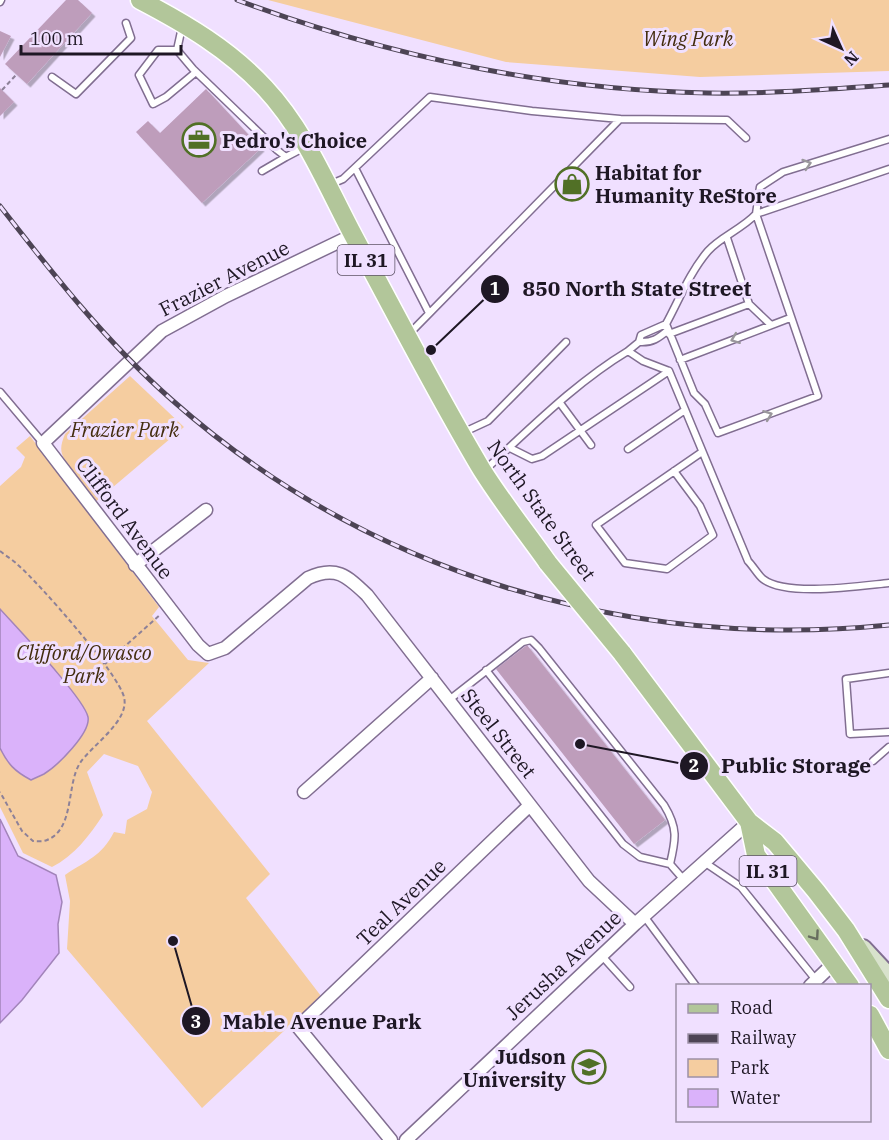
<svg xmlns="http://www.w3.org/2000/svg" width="889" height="1140" viewBox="0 0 889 1140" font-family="'IBM Plex Serif',serif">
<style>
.green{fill:#f5cda0}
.water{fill:#dab2fa;stroke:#a284ba;stroke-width:1.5}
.building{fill:#be9dbb;filter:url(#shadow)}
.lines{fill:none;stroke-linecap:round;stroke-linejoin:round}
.lane-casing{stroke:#816e91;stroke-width:9}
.street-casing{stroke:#816e91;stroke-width:15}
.secondary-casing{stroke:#816e91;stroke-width:20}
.primary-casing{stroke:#fff;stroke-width:21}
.path{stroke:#8d8198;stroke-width:2;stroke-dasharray:4.5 3;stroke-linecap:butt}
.lane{stroke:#fff;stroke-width:6}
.street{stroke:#fff;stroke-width:12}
.secondary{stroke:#d8e2cc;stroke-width:16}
.primary{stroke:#b2c69a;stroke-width:18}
.rail-casing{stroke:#4d4455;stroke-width:5}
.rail{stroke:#f0e0ff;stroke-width:3;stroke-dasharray:9;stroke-linecap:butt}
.primary-bridge-casing{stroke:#fff;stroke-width:21;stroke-linecap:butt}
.primary-bridge{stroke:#b2c69a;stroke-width:18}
.oneway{stroke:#9a979c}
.oneway2{stroke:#686e5f}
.labels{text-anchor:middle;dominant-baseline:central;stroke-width:6;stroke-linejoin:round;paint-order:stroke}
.shield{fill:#f0e0ff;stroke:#5d5366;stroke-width:1.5}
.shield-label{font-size:18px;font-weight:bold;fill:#1e1724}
.park-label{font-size:20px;font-style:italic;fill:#432c0e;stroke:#f0e0ff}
.poi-label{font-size:20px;font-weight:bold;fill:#1e1724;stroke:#f0e0ff;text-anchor:start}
.street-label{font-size:20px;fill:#1e1724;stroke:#f0e0ff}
.leader{fill:none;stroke:#1e1724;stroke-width:2}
.callout-dot{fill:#1e1724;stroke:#f0e0ff;stroke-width:2}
.mark-label{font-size:18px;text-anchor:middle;font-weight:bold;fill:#fff}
.callout-label{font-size:21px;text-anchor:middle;font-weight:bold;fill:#1e1724;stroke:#f0e0ff;stroke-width:6;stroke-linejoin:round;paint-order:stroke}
</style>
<defs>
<filter id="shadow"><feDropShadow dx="3.5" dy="3.5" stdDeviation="0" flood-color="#0004"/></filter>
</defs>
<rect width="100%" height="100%" fill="#f0e0ff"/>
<path class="green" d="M268,0H889V71L700,77L506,62Z
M130,376L184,427L93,504L62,463L65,460C59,451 61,444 65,434Z
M30,436L159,607L152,616L188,660L209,663L147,721L270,874L246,898L321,996L202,1108L67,949L70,901L65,875C87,860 101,857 114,832L125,834L127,820L147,809L152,792L138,766L104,754L87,772L103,815C90,835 74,856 52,867L23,853L0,807V486L21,467L25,457L16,448Z"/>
<path class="water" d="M0,609C17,628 84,698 88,717C91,733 57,766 44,774C40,776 35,778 31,780C14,771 8,764 0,748Z
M0,819L18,856L56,875L62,902L58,924L59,953L22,1000L0,1023Z"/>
<path class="building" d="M66,0H78L92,13L27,84L5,64Z
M0,31L11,36L0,57Z
M0,88L14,102L0,116Z
M206,89L261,148L202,203L136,132L148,121L160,133Z
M527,645L665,820L634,844L496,669Z"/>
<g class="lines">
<defs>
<path id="lane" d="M0,2L1,0
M182,27L177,50L193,69L277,150L286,157L305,147
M177,50H158L139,75L153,104L166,97L196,72
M52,77L76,94L131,38L126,23
M620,119L727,120L746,138
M889,139L783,172L760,187L756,214L818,396L718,433L705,404L694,393L666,324C679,300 690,272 708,251C720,237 742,229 756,214L889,169
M355,168L429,313
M262,171L286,157
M329,185L343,179L430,97L532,111L620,119L408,335
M727,238L749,304L771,325
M669,334L749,304
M639,342C652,343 659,338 668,330
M628,351L639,342L641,335L666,324
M680,360L790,318
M0,392L43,443
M560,403L591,445
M462,433L488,421L566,342
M510,448L532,459L542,456L669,371
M628,449L685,410
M486,469C531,428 575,383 628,351L643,361L669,371L748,561C753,566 758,575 763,579C786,597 859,586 889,583
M674,471L700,506L713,535L667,569L625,563L596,525L702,452
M486,670L623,844L640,857L670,864L684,880
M889,673L846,679L850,734L889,732
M449,700L523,642L531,640L539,648L664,805C678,828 676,839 670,864
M873,761L889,747
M704,862L741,887L816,980
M644,916L696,986
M602,956L630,987"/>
<path id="street" d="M353,235L226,296L162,331L43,443L198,645L208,654L225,648L308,578C336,565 347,576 367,595L589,881L635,924
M135,565L206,510
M304,792L432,678
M810,986L834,963
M391,1140L298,1027L530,805
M406,1140L635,924L749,822"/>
<path id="secondary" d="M863,948L889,976"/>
<path id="primary" d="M140,0C186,24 230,50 265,88C308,134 330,194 360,248C400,322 439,398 482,470C502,502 526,532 548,563
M622,653L749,822L775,842L816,891L846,930L889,999
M749,822L756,855L850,986
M870,1015L889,1050"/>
</defs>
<use href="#lane" class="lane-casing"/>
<use href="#street" class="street-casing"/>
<use href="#secondary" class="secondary-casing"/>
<use href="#primary" class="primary-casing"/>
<path class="path" d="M2,90L16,75
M0,551C6,556 13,560 18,565C39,583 118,673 124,697C130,721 92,745 80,763C66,785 75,829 47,840C43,842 37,841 33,841L22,831L0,792
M105,664L161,614"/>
<use href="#lane" class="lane"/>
<use href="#street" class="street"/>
<use href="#secondary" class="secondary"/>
<use href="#primary" class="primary"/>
<defs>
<path id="rail" d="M237,0C388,56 547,90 708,93C768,94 829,89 889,85
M0,206C53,274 106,342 172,400C368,574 629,651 889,625"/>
</defs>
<use href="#rail" class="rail-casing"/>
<use href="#rail" class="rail"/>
<defs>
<path id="primary-bridge" d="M548,563L622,653"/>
</defs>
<use href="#primary-bridge" class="primary-bridge-casing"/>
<use href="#primary-bridge" class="primary-bridge"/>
</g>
<defs><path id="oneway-chevron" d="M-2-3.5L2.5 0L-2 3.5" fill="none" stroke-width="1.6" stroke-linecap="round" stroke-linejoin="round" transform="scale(1.5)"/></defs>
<g class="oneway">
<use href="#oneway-chevron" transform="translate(807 164) rotate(-18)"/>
<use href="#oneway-chevron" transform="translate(735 339) rotate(159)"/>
<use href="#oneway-chevron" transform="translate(768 415) rotate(-21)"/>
</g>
<use class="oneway2" href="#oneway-chevron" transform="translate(815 936) rotate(55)"/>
<defs>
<symbol id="office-ring" viewBox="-11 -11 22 22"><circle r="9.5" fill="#f0e0ff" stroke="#517026" stroke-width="1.5"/><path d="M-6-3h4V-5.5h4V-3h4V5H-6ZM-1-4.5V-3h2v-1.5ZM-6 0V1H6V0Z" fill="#517026"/></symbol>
<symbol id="shop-ring" viewBox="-11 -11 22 22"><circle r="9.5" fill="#f0e0ff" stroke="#517026" stroke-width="1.5"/><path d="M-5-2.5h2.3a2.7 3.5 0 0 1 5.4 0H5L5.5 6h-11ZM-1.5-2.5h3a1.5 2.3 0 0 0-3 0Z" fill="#517026"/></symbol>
<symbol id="university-ring" viewBox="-11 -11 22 22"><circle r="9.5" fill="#f0e0ff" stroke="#517026" stroke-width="1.5"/><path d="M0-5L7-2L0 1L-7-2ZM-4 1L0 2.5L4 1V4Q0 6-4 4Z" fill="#517026"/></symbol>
</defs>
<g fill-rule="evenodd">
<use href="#office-ring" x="180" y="121" width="38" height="38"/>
<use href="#shop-ring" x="553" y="165" width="38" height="38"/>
<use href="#university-ring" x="570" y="1048" width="38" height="38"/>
</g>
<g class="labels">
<g class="shield">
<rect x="337.5" y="245" width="57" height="30" rx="4.5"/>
<rect x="739.5" y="856" width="57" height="30" rx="4.5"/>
</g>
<g class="shield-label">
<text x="366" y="260">IL 31</text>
<text x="768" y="871">IL 31</text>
</g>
<g class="park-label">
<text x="688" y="38">Wing Park</text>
<text x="125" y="429">Frazier Park</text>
<text x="84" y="652">Clifford/Owasco<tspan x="84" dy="23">Park</tspan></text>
</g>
<g class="poi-label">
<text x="222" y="140">Pedro's Choice</text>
<text x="595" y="172">Habitat for<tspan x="595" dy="23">Humanity ReStore</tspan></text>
<text x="566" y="1056" text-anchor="end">Judson<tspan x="566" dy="23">University</tspan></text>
</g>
<g class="street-label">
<text transform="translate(224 278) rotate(-27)">Frazier Avenue</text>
<text transform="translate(542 510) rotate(54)">North State Street</text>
<text transform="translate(125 518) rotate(53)">Clifford Avenue</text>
<text transform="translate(499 733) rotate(52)">Steel Street</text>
<text transform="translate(401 902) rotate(-44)">Teal Avenue</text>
<text transform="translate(563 965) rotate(-43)">Jerusha Avenue</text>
</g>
</g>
<path class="leader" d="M431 350L495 289M580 744L694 766M173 941L196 1021"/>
<g class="callout-dot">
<circle cx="431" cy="350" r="6"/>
<circle cx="580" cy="744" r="6"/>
<circle cx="173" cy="941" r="6"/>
<circle cx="495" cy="289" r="15"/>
<circle cx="694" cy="766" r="15"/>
<circle cx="196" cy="1021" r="15"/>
</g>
<g class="mark-label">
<text x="495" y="295">1</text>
<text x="694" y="772">2</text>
<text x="196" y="1028">3</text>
</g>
<g class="callout-label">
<text x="637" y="296">850 North State Street</text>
<text x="796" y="773">Public Storage</text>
<text x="322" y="1029">Mable Avenue Park</text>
</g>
<rect x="676" y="984" width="195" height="138" fill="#f0e0ff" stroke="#9c90a7" stroke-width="1.5"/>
<rect x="688" y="1004" width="30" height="9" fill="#b2c69a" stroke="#9c90a7" stroke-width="1.5"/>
<text x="730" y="1014" font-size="18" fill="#1e1724">Road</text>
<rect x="688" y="1034" width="30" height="9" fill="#4d4455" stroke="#9c90a7" stroke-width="1.5"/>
<text x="730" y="1044" font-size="18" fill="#1e1724">Railway</text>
<rect x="688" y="1059" width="30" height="18" fill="#f5cda0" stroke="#9c90a7" stroke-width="1.5"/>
<text x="730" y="1074" font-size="18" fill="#1e1724">Park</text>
<rect x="688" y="1089" width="30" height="18" fill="#dab2fa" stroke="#9c90a7" stroke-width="1.5"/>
<text x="730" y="1104" font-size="18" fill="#1e1724">Water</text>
<g transform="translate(841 48) rotate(135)" stroke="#f0e0ff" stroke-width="4.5" paint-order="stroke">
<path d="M0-4.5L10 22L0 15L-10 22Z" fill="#1e1724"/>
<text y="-9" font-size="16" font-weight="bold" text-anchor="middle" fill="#1e1724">N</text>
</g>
<path d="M21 45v9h160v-9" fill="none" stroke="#1e1724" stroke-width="3"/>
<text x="30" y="45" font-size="18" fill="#1e1724" stroke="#f0e0ff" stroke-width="4.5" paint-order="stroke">100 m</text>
</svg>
